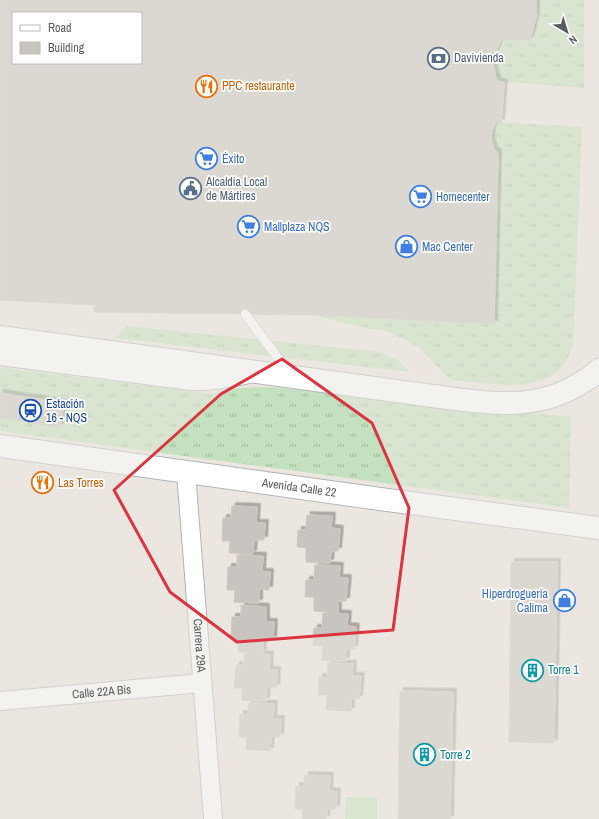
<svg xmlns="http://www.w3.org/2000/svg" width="599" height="819" viewBox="0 0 599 819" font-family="'Archivo Narrow',sans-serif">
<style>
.grass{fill:url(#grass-tufts)}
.park{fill:#c3e1be}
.building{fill:#c8c4bf;stroke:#cfc7bf;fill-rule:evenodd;filter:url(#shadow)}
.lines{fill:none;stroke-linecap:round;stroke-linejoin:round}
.service-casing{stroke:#b1b4b7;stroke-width:10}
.minor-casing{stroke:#b1b4b7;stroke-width:20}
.tertiary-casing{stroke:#b1b4b7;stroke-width:24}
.service{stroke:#fff;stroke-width:9}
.minor{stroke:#fff;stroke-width:18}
.tertiary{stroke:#fff;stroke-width:22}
.marked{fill:none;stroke:#dc3541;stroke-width:3;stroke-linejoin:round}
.labels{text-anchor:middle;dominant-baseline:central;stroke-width:3.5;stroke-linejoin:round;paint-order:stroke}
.service-label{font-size:12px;fill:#4e5e75;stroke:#fff;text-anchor:start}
.food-label{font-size:12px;fill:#c56008;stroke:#fff;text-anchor:start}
.shop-label{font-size:12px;fill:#366cbe;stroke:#fff;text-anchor:start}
.transit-label{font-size:12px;fill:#164399;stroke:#fff;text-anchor:start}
.street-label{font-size:12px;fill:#595d60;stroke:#fff}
.culture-label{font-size:12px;fill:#0d838f;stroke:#fff;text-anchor:start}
</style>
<defs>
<pattern id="grass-tufts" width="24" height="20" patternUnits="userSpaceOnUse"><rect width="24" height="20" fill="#c3e1be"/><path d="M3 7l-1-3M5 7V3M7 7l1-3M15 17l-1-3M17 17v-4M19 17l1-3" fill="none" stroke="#a1ba9e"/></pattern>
<filter id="shadow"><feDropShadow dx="3.5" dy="-3.5" stdDeviation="0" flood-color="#0004"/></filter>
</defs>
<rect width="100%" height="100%" fill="#ebe7e0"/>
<path class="grass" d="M536,0H584V88L497,81C493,63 492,58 501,40H530L536,17Z
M496,122L582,127L573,347C569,356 564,366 556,373C528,393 482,382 450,380L419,347L387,331L365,328L313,315L493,324L498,153L494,150C491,140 491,132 496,122Z
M126,326L373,351C390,355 398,359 410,372L116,338Z
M0,367L211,394L239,388L270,387L571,417L569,508L0,431Z"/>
<path class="park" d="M346,797H377V819H345Z"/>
<path class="building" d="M0,0H536V17L530,40H501L495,53L493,65L497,81L504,83L501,123L496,122L492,130L491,140L494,150L498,153L494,324L313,315L94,312V305L0,300ZM13,13H141V63H13Z
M0,393L64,403L60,427L0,418Z
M232,506L257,507L256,523H265L264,540H254L253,554L229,553L230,541H222L223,518H231Z
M307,515L332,516L331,528L340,529L338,551H331L330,563L306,562V548L297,547L298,530H306Z
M237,555L263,556L262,572H270L269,590L259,589V603L234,602L235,590H227L228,567H237Z
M511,562H557L554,743L509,742Z
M315,565L340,566L339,578H348L346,601H338V613L314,611V597H305L306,580H314Z
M241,605L266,607V622H274L273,640L263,639V653L238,652L239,640H231L232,617H241Z
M323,613L348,614L347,626L356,627L354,649H346V661L322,660L323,646L313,645L314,628H322Z
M245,653L270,655L269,670H277L276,688L267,687L266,701L242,700V688H234L236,665H244Z
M328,663L353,664L352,676H361L359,699H351V711L326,710L327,695H318L319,677L327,678Z
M400,691L453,692L450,819H398Z
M249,703L274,704L273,719H281L280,737L271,736L270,751L246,749L247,737H239L240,714L248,715Z
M305,775L330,776L329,791L337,792L336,809H327L326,819H302L303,809H295L296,786L304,787Z"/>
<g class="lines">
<defs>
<path id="service" d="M245,314L290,374"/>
<g id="minor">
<path d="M0,356L191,381C211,382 229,378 249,374"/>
<path id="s1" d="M186,472L213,819"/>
<path id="s2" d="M0,701L202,683"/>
</g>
<g id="tertiary">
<path d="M0,337L433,396C482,402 529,412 574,387C583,382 592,377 599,370"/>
<path id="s3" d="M0,446L380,499L599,528"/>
</g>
</defs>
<use href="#service" class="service-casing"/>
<use href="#minor" class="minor-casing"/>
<use href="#tertiary" class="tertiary-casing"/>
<use href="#service" class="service"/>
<use href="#minor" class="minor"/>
<use href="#tertiary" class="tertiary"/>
</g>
<path d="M0 0H599V819H0ZM282,359L372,423L409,508L393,630L237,642L170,592L114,490L221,394Z" fill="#ebe7e0" fill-opacity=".55" fill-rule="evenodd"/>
<path class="marked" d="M282,359L372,423L409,508L393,630L237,642L170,592L114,490L221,394Z"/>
<defs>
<symbol id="bank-ring" viewBox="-11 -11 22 22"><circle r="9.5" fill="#fff" stroke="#5c6f8a" stroke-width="1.5"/><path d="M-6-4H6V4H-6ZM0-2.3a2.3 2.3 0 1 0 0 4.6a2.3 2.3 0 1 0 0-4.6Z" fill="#5c6f8a"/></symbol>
<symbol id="restaurant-ring" viewBox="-11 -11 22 22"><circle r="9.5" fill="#fff" stroke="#e8710a" stroke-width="1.5"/><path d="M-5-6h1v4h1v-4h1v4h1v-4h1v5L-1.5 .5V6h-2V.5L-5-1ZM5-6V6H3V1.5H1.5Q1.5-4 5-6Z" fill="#e8710a"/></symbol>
<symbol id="supermarket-ring" viewBox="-11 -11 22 22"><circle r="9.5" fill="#fff" stroke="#3f7fe0" stroke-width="1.5"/><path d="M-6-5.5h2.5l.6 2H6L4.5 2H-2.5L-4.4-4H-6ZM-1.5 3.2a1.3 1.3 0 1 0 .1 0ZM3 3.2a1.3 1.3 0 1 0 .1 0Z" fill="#3f7fe0"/></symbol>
<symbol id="civic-ring" viewBox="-11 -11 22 22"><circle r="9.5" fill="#fff" stroke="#5c6f8a" stroke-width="1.5"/><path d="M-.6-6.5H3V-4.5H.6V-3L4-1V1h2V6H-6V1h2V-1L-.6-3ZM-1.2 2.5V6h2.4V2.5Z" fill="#5c6f8a"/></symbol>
<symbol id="shop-ring" viewBox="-11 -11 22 22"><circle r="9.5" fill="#fff" stroke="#3f7fe0" stroke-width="1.5"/><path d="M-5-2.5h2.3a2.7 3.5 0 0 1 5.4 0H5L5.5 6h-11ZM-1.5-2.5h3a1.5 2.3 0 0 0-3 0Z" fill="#3f7fe0"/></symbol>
<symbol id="station-ring" viewBox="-11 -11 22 22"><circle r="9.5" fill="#fff" stroke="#1a4fb4" stroke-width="1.5"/><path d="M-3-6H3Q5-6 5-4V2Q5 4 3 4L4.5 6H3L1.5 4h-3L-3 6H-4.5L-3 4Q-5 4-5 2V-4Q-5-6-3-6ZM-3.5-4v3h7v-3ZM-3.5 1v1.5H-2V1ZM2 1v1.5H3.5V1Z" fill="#1a4fb4"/></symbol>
<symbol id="building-ring" viewBox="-11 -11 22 22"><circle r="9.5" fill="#fff" stroke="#0f9aa8" stroke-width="1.5"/><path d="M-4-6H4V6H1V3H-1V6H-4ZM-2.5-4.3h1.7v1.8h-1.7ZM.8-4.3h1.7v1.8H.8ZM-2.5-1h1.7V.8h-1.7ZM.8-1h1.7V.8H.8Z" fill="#0f9aa8"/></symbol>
</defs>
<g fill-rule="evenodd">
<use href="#bank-ring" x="426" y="46" width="25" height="25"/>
<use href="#restaurant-ring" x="194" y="74" width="25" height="25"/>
<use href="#supermarket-ring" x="194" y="146" width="25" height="25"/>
<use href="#civic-ring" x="178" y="176" width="25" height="25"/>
<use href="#supermarket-ring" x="408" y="184" width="25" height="25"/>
<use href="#supermarket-ring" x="236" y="214" width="25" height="25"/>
<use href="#shop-ring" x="394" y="234" width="25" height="25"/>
<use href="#station-ring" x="18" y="398" width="25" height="25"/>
<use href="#restaurant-ring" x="30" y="470" width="25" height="25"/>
<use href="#shop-ring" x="552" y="588" width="25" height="25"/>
<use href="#building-ring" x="520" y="658" width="25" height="25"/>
<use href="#building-ring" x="412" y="742" width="25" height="25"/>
</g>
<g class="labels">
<g class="service-label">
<text x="454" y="58">Davivienda</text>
<text x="206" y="182">Alcaldía Local<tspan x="206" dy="14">de Mártires</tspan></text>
</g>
<g class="food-label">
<text x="222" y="86">PPC restaurante</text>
<text x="58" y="483">Las Torres</text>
</g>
<g class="shop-label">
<text x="222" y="159">Éxito</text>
<text x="436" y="197">Homecenter</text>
<text x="264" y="227">Mallplaza NQS</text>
<text x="422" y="247">Mac Center</text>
<text x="548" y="594" text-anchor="end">Hiperdrogueria<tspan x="548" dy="14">Calima</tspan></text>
</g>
<g class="transit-label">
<text x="46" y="404">Estación<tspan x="46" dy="14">16 - NQS</tspan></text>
</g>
<g class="street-label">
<text stroke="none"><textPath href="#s3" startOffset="302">Avenida Calle 22</textPath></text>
<text stroke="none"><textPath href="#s1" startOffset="174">Carrera 29A</textPath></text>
<text stroke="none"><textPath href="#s2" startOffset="102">Calle 22A Bis</textPath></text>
</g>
<g class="culture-label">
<text x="548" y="670">Torre 1</text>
<text x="440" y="755">Torre 2</text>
</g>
</g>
<rect x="12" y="12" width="130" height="52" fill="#ffffff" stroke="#bdbebf"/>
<rect x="20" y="25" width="20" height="6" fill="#ffffff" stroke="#bdbebf"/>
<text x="48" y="32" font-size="12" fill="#595d60">Road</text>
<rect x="20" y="42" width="20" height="12" fill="#c8c4bf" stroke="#bdbebf"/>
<text x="48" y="52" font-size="12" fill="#595d60">Building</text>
<g transform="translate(567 32) rotate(142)" stroke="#ffffff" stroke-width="3" paint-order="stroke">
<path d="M0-3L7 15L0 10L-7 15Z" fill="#595d60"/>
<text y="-6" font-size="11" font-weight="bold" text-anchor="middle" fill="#595d60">N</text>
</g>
</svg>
